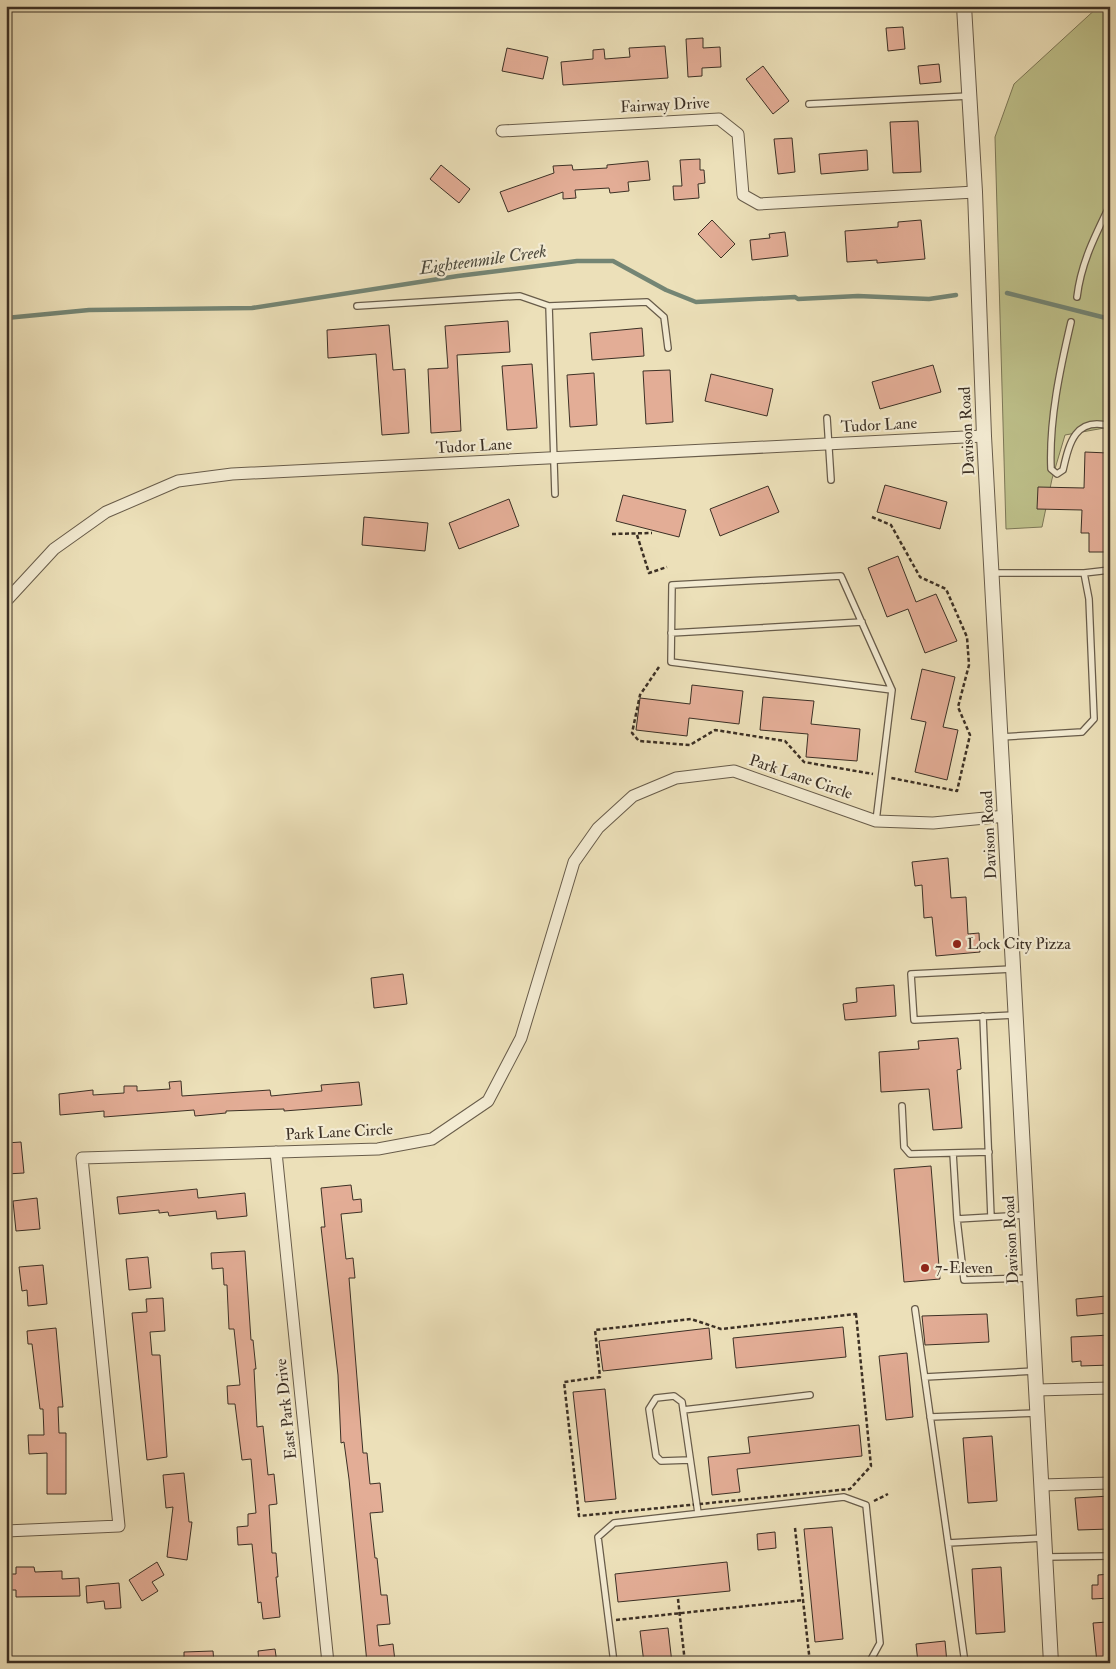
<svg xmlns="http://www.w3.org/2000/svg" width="1116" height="1669" viewBox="0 0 1116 1669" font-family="'IM FELL Double Pica',serif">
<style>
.green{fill:#bec18b;stroke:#7d7858}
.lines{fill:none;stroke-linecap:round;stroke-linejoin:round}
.stream{stroke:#748574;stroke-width:4.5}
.building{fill:#e3ad96;stroke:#3c3025}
.service-casing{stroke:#685c4a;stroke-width:8}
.minor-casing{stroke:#685c4a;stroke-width:13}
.tertiary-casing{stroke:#685c4a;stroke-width:16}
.path{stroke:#3c3025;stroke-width:2.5;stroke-dasharray:4 2.5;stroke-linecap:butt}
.service{stroke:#f3ebd2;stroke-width:5.5}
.minor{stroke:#f3ebd2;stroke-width:11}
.tertiary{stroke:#f3ebd2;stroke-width:14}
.poi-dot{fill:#8f2418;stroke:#f3ebd2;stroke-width:2}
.labels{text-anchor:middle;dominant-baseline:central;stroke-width:4.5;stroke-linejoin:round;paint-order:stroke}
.street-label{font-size:16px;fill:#3c3025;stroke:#f3ebd2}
.poi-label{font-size:16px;fill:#3c3025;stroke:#f3ebd2;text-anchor:start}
.water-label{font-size:18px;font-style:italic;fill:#4f4c3f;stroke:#f3ebd2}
</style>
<rect width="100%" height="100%" fill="#ece0b9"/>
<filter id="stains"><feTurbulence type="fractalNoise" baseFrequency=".004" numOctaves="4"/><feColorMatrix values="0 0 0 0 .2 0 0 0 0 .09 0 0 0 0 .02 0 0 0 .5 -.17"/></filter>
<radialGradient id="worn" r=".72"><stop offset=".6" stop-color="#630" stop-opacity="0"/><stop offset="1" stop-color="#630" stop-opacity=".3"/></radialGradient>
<path class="green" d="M1099,6H1110V427L1065,435L1052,479L1042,527L1006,529L995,137L1014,84Z"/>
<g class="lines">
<path class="stream" d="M1007,293L1110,319
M6,318L89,310L252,308L458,276L577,261H613L666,290L696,302L795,297L798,299L858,296L929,299L956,295"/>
</g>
<path class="building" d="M903,27L905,49L888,51L886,28Z
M703,38V48L720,47L721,67L702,68V76L688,77L686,39Z
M665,46L668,78L563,85L561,62L593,59V50L604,49L605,59L630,57L629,48Z
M507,48L548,57L543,79L502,71Z
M939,64L941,82L920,84L918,66Z
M763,66L789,101L773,114L746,79Z
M918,121L921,172L893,173L890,122Z
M792,138L795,172L778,174L774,139Z
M867,150L868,170L821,174L819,154Z
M700,159V170H704L705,183L698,184L699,198L674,200L673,186H682L680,160Z
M648,161L650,180L628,182L629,191L610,193L609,188L575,190L576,198L563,199V192L508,212L500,192L554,173L553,166L572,165L573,170L607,168V165Z
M441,165L470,189L459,203L430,179Z
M712,220L735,244L721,258L698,234Z
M921,220L925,259L877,263V260L847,262L845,231L898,227V222Z
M785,232L788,256L752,260L750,240L770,238L769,234Z
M508,321L510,352L457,355L461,431L431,433L428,369L448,368L445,326Z
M389,325L393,370L405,369L409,433L382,435L376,354L328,358L327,330Z
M642,328L644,356L592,360L590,333Z
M532,364L537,428L507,430L502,366Z
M933,365L941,392L880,409L872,382Z
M670,370L673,422L646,424L643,371Z
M594,373L597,425L570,427L567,375Z
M711,374L773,389L767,416L705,401Z
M1085,452L1108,453L1107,503H1110V552H1089V533H1081L1082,510L1037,509L1038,487L1084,488Z
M885,485L947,502L940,529L877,512Z
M768,486L779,512L720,536L710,509Z
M623,495L686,510L679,537L616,521Z
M509,499L519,526L459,549L449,523Z
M364,517L428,523L425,551L362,545Z
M898,556L916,602L936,594L957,641L925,653L908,609L887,617L868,568Z
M922,669L955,677L943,727L958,730L947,780L915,772L926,722L911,719Z
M692,685L743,691L739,724L689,718L687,736L636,730L640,698L690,704Z
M763,697L814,701L811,724L860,729L857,761L806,757L808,734L760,730Z
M948,858L951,898L966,897L968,934L979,933L980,952L936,956L932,917L924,918L922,885L915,886L912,862Z
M403,974L407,1004L374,1008L371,978Z
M894,985L896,1016L845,1020L843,1004L857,1002L856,988Z
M958,1038L961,1069L957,1070L962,1128L933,1130L929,1089L881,1092L879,1052L919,1049L918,1041Z
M181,1081L182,1096L270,1090L271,1096L322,1091L321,1085L359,1082L362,1105L284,1111V1109L226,1111V1113L195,1116L194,1110L104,1117V1111L60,1115L59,1094L93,1090V1095L124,1093V1086H137V1091L170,1089L169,1082Z
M21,1142L24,1173L6,1174V1143Z
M931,1166L940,1279L904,1282L894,1169Z
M351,1185L353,1200L361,1199L362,1212L341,1214L346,1259L353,1258L355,1278H349L363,1453H367L370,1484L380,1483L383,1512L370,1513L375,1558H377L381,1595H387L390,1624L377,1625L379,1646L393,1644L395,1661L382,1663H367L349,1479L344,1442L341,1443L338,1375L321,1227H325L321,1188Z
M197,1189L198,1198L245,1193L247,1216L217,1219L216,1211L169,1216L168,1212L159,1213V1210L119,1214L117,1197Z
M37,1198L40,1229L16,1231L13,1201Z
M245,1251L251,1340H253L256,1369H254L257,1427L263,1426L268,1475L274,1474L277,1504L269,1505L272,1553H276L278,1577H276L280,1617L263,1619L261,1602L258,1603L252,1544L238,1545L237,1527L248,1526V1514L256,1513L251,1459L242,1460L235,1404H228L227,1386L240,1385L234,1329H229L227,1285H224L223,1268L212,1269L211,1253Z
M148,1257L151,1288L129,1290L126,1259Z
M43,1265L47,1304L28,1306L27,1290L22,1291L19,1267Z
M1106,1296L1108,1313L1077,1316L1076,1299Z
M163,1298L165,1331L150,1332L152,1355H160L167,1457L147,1460L132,1313L147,1312L146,1299Z
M987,1314L989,1342L925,1345L922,1316Z
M843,1327L846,1357L736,1368L733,1338Z
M56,1328L63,1407H58L59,1433H66V1494H47V1453L29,1454L28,1435H44L43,1409H40L32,1344H28L27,1331Z
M709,1328L712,1359L603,1371L599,1341Z
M1110,1335V1365L1081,1366V1361L1072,1362L1071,1337Z
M907,1353L913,1417L886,1420L879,1356Z
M605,1389L616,1499L585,1502L573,1392Z
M859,1425L862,1456L737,1469L740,1492L712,1495L708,1457L750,1453L748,1437Z
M992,1436L997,1501L968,1503L963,1438Z
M184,1473L189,1522H192L187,1560L167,1557L173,1507L166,1508L163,1475Z
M1110,1496V1529L1078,1530L1075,1498Z
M832,1527L843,1639L815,1642L804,1529Z
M775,1532L776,1548L758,1550L757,1534Z
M157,1562L164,1575L152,1582L158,1591L142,1601L129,1580Z
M727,1562L730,1591L618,1602L615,1574Z
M16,1567H34L35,1572L62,1571V1579L79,1578L80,1596L16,1597V1590H6V1574H16Z
M1001,1567L1005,1632L976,1634L972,1569Z
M1110,1574V1598L1092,1599V1585H1098V1575Z
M119,1583L121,1608L105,1609L104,1601L87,1603L86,1586Z
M1107,1622L1110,1663H1097L1093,1623Z
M668,1628L672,1663H644L640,1631Z
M945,1641L947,1663H918L916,1644Z
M275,1649L277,1663H259L258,1651Z
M213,1651L214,1663H184V1652Z"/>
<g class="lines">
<defs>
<path id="service" d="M809,104L969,96
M1077,297C1081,263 1095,236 1110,205
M357,306L520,296L549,306L555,494
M549,306L647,302L664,317L668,348
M1071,322C1060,369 1049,420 1051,469L1057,474L1063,470C1069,444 1075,416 1110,426
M827,418L831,480
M992,573H1084L1089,599L1094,719L1082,732L1001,737
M1084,573L1110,570
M671,633L862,622
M876,821L892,690L841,576L672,585L671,662L892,690
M1012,969L911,974L914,1020L1014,1015
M983,1016L991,1217L1026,1215
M902,1106L904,1147L910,1154L989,1152
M953,1153L957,1219
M991,1217L957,1219L964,1280L1030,1278
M915,1309L965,1663
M925,1377L1035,1371
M683,1410L810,1395
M930,1417L1038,1413
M690,1460L661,1461L656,1456L649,1409L656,1398L674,1396L682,1402C687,1439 693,1476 698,1513
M948,1543L1043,1538
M1046,1557L1110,1556
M614,1663L598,1537L614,1523L844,1497L866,1505L880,1643L869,1663"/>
<path id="minor" d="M502,131L719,119L738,134L743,195L759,204L975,192
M6,601L54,549L106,512L178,481L232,474L984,436
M276,1152L328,1663
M1037,1390L1110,1388
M1042,1485L1110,1483
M6,1531L119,1526L82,1158L378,1149L432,1139L488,1101L521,1038L574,862L598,828L633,796L676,778L734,771L876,821L933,823L1006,816"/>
<path id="tertiary" d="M964,6L975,192L984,436L1051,1663"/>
</defs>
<use href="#service" class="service-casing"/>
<use href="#minor" class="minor-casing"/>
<use href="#tertiary" class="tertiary-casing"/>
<path class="path" d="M872,517L891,525L920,577L946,589L967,637L969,665L958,707L970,735L957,791L891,778
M612,534L652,533
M637,535L649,573L667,567
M659,667L640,695L632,733L639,741L690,745L715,730L785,741L804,762L873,774
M856,1314L871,1466L850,1489L579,1516L564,1382L600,1377L595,1330L691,1319L721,1329Z
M874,1501L888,1494
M795,1528L810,1663
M678,1599L685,1663
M616,1620L804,1600"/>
<use href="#service" class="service"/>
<use href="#minor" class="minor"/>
<use href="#tertiary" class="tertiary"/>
</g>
<g class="poi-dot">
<circle cx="957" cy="944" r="5"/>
<circle cx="925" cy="1268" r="5"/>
</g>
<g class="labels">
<g class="street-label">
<text transform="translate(665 105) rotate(-3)">Fairway Drive</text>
<text transform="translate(879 425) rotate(-3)">Tudor Lane</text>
<text transform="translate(967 431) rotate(-93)">Davison Road</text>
<text transform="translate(474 446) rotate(-3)">Tudor Lane</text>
<text transform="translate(801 777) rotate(19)">Park Lane Circle</text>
<text transform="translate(989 835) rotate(-93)">Davison Road</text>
<text transform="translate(339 1132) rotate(-3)">Park Lane Circle</text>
<text transform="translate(1011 1240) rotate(-93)">Davison Road</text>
<text transform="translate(286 1409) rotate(-96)">East Park Drive</text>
</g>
<g class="poi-label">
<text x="967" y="944">Lock City Pizza</text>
<text x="935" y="1268">7-Eleven</text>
</g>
<g class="water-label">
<text transform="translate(483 260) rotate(-8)">Eighteenmile Creek</text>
</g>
</g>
<rect width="1116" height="1669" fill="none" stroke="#ece0b9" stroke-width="25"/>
<rect x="8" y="8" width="1101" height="1654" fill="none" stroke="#3c3025" stroke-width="2.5"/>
<rect x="12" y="12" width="1091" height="1644" fill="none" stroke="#3c3025"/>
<rect width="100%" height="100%" filter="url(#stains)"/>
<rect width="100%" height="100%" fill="url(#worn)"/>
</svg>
